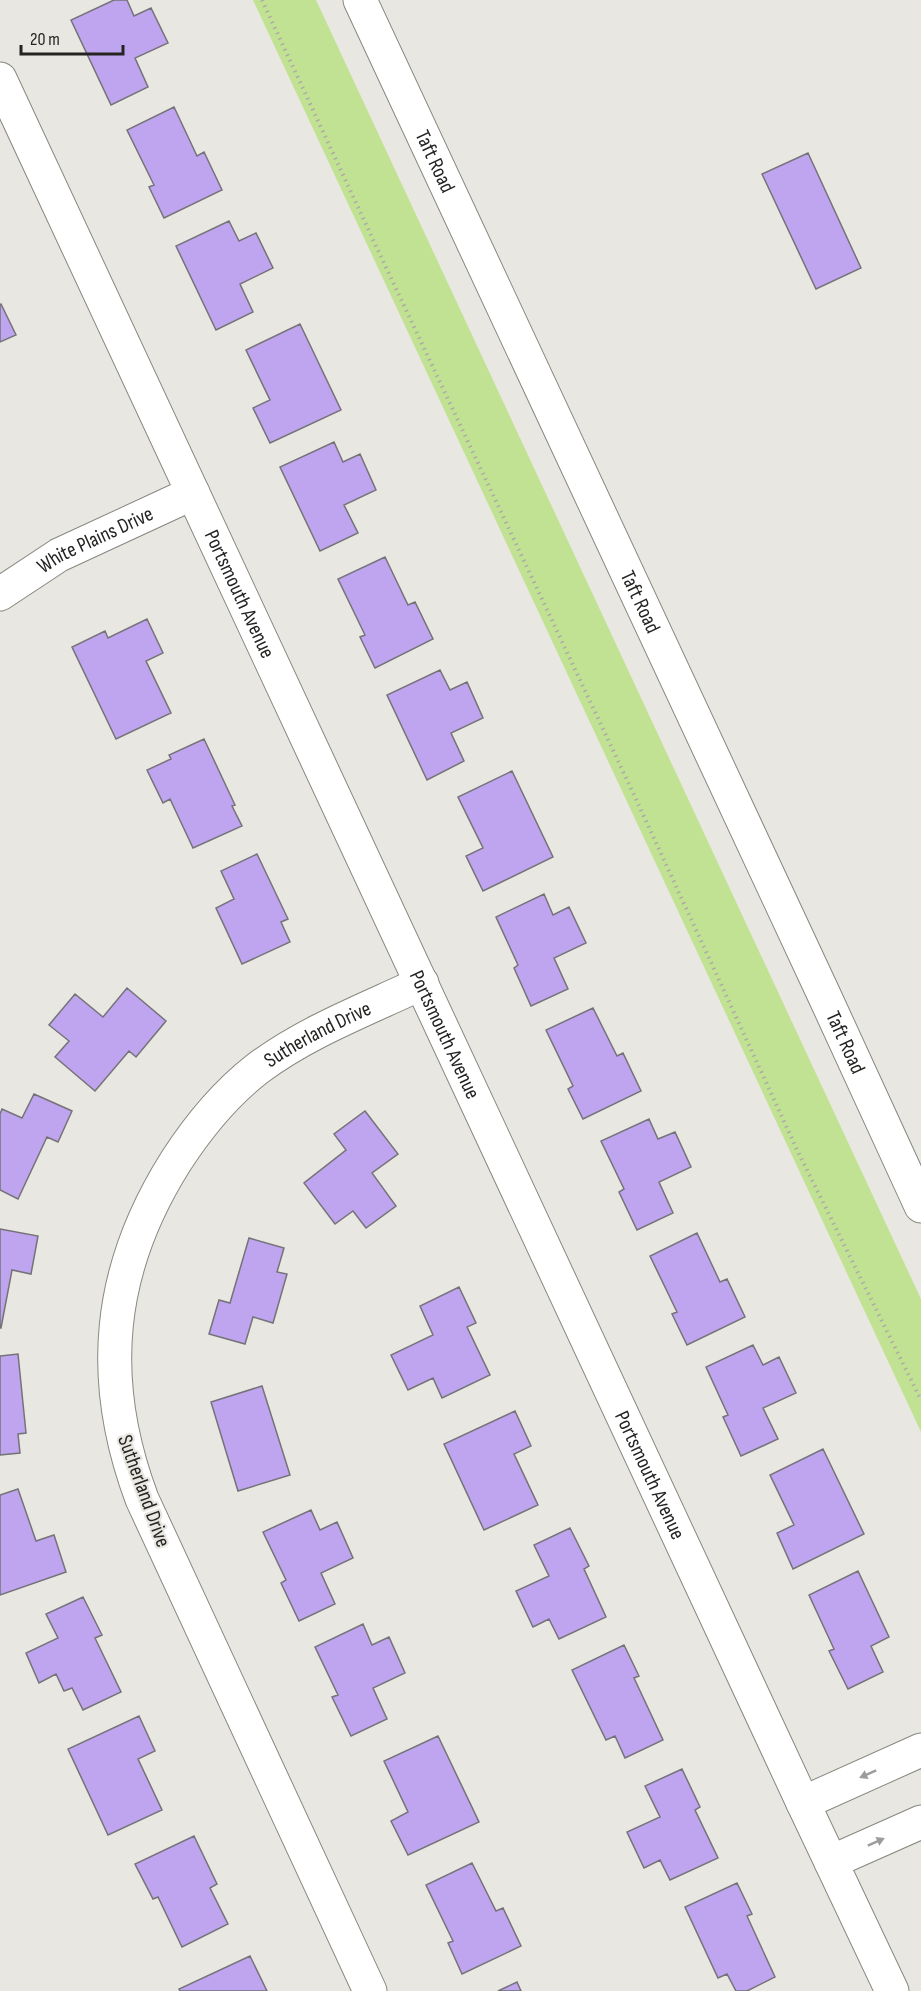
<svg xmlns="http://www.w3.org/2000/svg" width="921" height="1991" viewBox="0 0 921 1991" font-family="'Sofia Sans Condensed',sans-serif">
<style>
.green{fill:#c2e293}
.building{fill:#bfa4ef;stroke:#747378;stroke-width:1.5}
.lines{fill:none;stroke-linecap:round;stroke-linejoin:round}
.minor-casing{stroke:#888781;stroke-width:35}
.path{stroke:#adaba6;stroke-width:4;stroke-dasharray:1.5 4.5;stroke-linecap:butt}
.minor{stroke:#fff;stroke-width:33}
.oneway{fill:#9d9c9c}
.labels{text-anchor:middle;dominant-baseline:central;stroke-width:4.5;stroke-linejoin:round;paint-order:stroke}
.street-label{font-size:21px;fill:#252422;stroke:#e9e7e1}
</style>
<rect width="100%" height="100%" fill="#e9e7e1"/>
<path class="green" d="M253,0H316L921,1299V1432Z"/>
<path class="building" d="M114,0H127L134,16L151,8L168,43L135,58L148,87L111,105L71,20Z
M174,107L197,156L204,152L222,190L164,218L149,187L154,185L127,130Z
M808,153L861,268L816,289L762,174Z
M229,221L239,241L256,233L273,268L240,284L253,312L216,330L176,246Z
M1,304L16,335L0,342V305Z
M300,324L341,410L270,443L253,408L270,400L246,350Z
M334,442L343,462L360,454L376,490L344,505L358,533L320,551L280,467Z
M385,557L408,605L415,602L433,639L375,668L360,637L365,635L338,579Z
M147,619L163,653L146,661L171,713L116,739L72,647L105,631L108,638Z
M440,670L450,690L467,682L483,718L451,733L464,761L427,780L387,695Z
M204,739L235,805L232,806L242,826L193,848L170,799L163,803L147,770L171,759L169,755Z
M512,771L553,857L483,891L466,856L483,848L458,797Z
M257,854L288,919L281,922L290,942L242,964L216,908L234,899L221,871Z
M544,894L553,915L569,907L586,943L554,958L568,989L531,1006L514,968L518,965L496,917Z
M127,988L166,1021L136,1057L129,1051L95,1091L55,1057L69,1041L49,1025L75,994L103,1017Z
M593,1008L617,1056L623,1053L641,1091L583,1119L568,1089L573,1086L546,1030Z
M34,1094L72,1111L58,1142L47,1137L18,1199L0,1190V1114L2,1109L22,1118Z
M365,1111L398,1154L372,1173L396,1206L366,1228L353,1211L335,1224L304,1183L346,1150L334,1134Z
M649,1119L658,1139L675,1132L691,1167L659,1182L673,1213L637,1230L619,1192L624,1189L601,1141Z
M0,1229L38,1236L31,1274L12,1270L1,1328H0Z
M697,1233L720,1282L727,1279L745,1317L687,1345L672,1314L677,1312L650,1256Z
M249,1238L284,1248L277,1272L287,1274L273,1323L253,1317L245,1344L209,1334L219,1300L230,1303Z
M459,1287L476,1323L467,1327L490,1375L442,1398L433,1378L408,1390L391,1355L433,1335L420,1306Z
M753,1345L763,1365L779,1357L796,1393L763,1408L778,1439L741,1456L723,1417L728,1415L706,1367Z
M18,1354L26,1433L18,1434L20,1453L0,1455V1356Z
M262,1386L290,1475L238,1491L211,1402Z
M515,1411L531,1446L514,1454L538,1505L484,1530L444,1444Z
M823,1449L864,1534L793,1569L777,1533L794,1525L770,1475Z
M18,1489L36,1541L54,1535L66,1572L0,1595V1495Z
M311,1510L320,1530L337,1522L353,1558L321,1573L335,1604L299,1621L281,1583L286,1580L263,1532Z
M570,1528L589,1566L584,1569L606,1617L559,1639L549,1619L533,1627L516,1591L549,1576L534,1545Z
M858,1571L889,1637L871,1646L883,1672L848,1689L829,1651L834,1649L809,1595Z
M83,1597L102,1635L95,1638L121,1692L83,1710L72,1688L64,1691L56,1674L39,1683L26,1653L58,1638L46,1614Z
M363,1624L372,1645L389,1637L405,1673L373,1688L387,1719L351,1736L332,1697L338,1695L315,1647Z
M624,1645L639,1676L634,1678L663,1740L625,1758L615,1736L606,1740L572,1670Z
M139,1716L155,1751L138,1759L162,1810L108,1835L68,1749Z
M438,1736L479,1822L408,1855L391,1821L408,1812L384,1761Z
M682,1769L700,1807L695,1810L718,1858L670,1880L660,1860L644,1868L627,1832L660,1817L645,1786Z
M194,1836L217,1884L210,1888L228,1924L182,1947L158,1897L153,1899L135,1864Z
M472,1863L496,1911L503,1908L521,1946L462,1974L448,1943L453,1941L426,1885Z
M737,1883L752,1914L747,1916L775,1977L747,1991H736L727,1974L718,1978L685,1907Z
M250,1956L267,1991H180L179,1989Z
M517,1982L521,1991H498Z"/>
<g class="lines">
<defs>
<g id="minor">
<path id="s1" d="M360,0L825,997L921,1206"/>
<path id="s2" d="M0,79L803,1803L892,1991"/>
<path id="s3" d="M0,594L59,555L193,493"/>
<path d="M803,1803L921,1750"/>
<path d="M831,1862L921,1822"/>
<path id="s4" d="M370,1991L142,1499C97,1379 107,1270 176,1161C198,1127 225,1094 257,1069C306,1032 367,1009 422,983"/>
</g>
</defs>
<use href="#minor" class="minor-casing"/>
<path class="path" d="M262,0L376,246L635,797L799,1154L921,1400"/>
<use href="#minor" class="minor"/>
</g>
<defs><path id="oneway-solid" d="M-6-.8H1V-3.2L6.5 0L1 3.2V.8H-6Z" transform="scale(1.5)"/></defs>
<g class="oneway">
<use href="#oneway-solid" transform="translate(868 1774) rotate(156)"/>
<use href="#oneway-solid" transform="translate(876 1842) rotate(-24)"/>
</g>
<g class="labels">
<g class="street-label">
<text stroke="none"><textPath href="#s1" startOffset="178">Taft Road</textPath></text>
<text stroke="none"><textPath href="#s3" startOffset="110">White Plains Drive</textPath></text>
<text stroke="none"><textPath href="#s2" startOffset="568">Portsmouth Avenue</textPath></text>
<text stroke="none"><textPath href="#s1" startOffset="664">Taft Road</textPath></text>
<text stroke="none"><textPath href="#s2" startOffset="1054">Portsmouth Avenue</textPath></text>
<text stroke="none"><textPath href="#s4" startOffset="1089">Sutherland Drive</textPath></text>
<text stroke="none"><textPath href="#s1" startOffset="1150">Taft Road</textPath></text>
<text stroke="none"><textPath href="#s2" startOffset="1540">Portsmouth Avenue</textPath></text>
<text transform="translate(144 1491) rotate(70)">Sutherland Drive</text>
</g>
</g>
<path d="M21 45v9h102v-9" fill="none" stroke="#252422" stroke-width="3"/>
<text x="30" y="45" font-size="18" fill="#252422" stroke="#e9e7e1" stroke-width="4.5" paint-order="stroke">20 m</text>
</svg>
